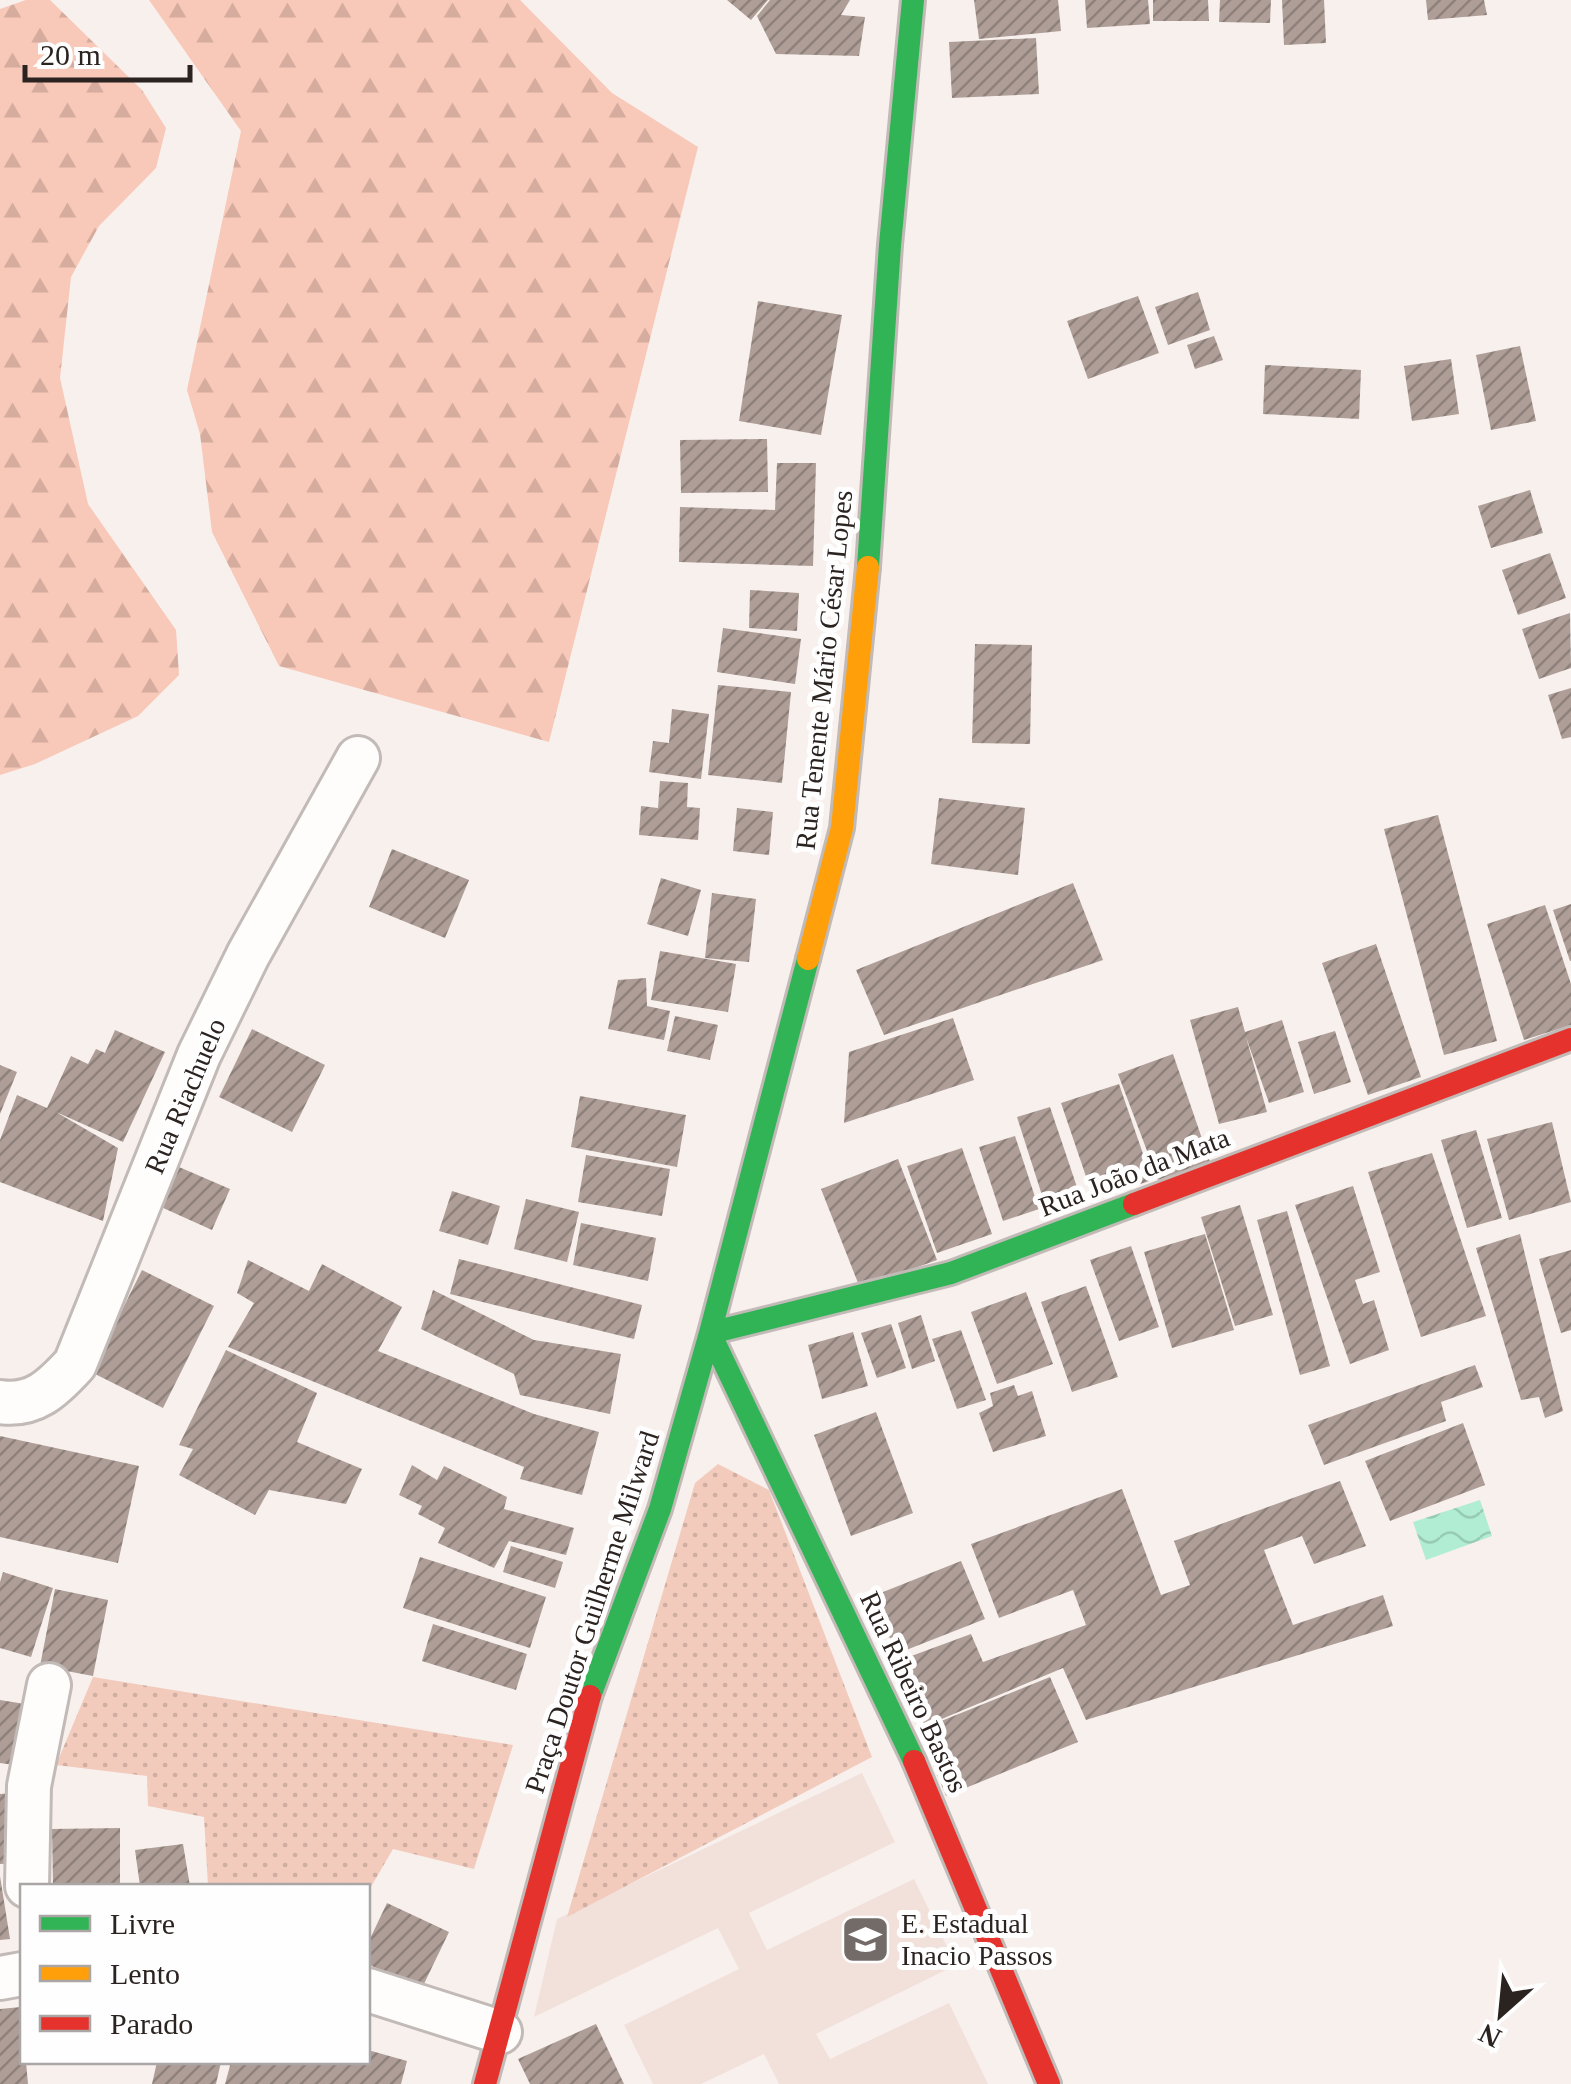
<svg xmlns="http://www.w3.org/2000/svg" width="1571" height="2084" viewBox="0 0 1571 2084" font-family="'Times New Roman',serif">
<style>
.built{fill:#f2e1db}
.green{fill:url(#green-dots)}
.forest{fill:url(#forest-firs)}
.water{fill:url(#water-waves)}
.building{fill:url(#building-hatch)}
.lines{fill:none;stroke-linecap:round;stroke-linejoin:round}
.street-casing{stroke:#c2bab7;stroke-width:48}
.fast-casing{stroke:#c2bab7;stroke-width:28}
.slow-casing{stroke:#c2bab7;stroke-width:28}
.jam-casing{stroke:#c2bab7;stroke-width:28}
.street{stroke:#fefdfc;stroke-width:42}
.fast{stroke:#30b455;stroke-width:22}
.slow{stroke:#ff9f0a;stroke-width:22}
.jam{stroke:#e5322d;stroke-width:22}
.labels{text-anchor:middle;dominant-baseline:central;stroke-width:10;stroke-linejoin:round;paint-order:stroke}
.street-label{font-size:28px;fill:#2b2320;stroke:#fefefe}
.poi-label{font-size:28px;fill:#2b2320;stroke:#fefefe;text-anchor:start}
</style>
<defs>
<pattern id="green-dots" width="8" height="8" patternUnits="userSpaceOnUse" patternTransform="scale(2.5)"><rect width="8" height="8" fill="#f2cbbd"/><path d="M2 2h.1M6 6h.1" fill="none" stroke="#d0aea2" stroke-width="1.8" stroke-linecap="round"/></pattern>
<pattern id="forest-firs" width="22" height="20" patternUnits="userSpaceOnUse" patternTransform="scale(2.5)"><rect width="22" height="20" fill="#f8c8b8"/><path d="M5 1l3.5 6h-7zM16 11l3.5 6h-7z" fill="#d5ac9e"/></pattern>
<pattern id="water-waves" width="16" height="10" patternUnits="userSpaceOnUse" patternTransform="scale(2.5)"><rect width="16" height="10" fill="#b0edd2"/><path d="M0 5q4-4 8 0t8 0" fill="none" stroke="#98cbb4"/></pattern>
<pattern id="building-hatch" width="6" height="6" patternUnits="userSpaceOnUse" patternTransform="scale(2.5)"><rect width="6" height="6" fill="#ae9e97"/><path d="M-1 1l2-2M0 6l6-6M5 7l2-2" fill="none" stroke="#8e807b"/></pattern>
</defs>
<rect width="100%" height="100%" fill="#f8f0ed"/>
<path class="built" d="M862,1773L895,1842L749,1913L767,1950L914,1879L956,1965L816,2034L830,2059L949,2003L988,2084H779L764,2054L701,2084H653L624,2025L739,1969L718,1928L534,2017L557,1919Z"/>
<path class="green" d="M718,1464L769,1490L872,1757L567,1917L695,1483Z
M93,1677L513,1745L474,1869L393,1849L368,1892V1886H208L204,1817L148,1806L147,1776L56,1765Z"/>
<path class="forest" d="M26,0H50L142,90L166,128L156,168L99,226L71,277L60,378L88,504L176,630L179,675L138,716L35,764L0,775V9Z
M149,0H520L612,93L698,147L549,742L279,666L212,532L200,434L187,390L241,131Z"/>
<path class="water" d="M1480,1500L1492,1536L1426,1560L1413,1522Z"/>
<path class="building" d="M727,0H768L751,20Z
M770,0H850L841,15L865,17L859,56L776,54L757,16Z
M974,0H1058L1061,31L979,39Z
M1085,0H1148L1150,24L1087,28Z
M1153,0H1208L1209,21H1153Z
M1220,0H1271L1270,23L1219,22Z
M1282,0H1324L1326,43L1284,45Z
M1426,0H1484L1487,15L1428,20Z
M1036,38L1039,94L952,98L949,42Z
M1198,292L1210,330L1168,345L1155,307Z
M1138,296L1159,353L1088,379L1067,321Z
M758,301L842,315L821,435L739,421Z
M1214,336L1223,360L1195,369L1187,345Z
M1520,346L1536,421L1491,430L1476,355Z
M1451,359L1459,414L1412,421L1404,366Z
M1265,365L1361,370L1359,419L1263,414Z
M767,439L768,492L681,493L680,440Z
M777,463H816L813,566L679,562L680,507L775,510Z
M1530,490L1543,533L1491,548L1478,506Z
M1550,553L1566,598L1518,615L1502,570Z
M750,590L799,593L797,631L749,628Z
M1570,613L1571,668L1539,679L1522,629Z
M723,628L801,639L795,684L717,672Z
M975,644L1032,645L1030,744L972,743Z
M718,685L791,692L782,783L708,775Z
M1571,688V737L1562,739L1548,695Z
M672,709L709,714L701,779L649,772L653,741L669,743Z
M660,781L688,783L687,807L700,808L698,840L639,835L641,806L658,808Z
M939,798L1025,808L1018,875L931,864Z
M737,808L773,812L769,855L733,851Z
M1438,815L1497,1041L1444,1055L1384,829Z
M392,849L469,880L445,938L369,907Z
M661,878L701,890L688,936L647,924Z
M1073,883L1103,960L884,1035L856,970Z
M712,893L756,899L749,962L705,958Z
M1571,904V961H1570L1553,910Z
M1545,905L1571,984V1025L1524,1040L1487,924Z
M1376,944L1421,1077L1368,1095L1322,963Z
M660,951L736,964L728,1012L651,1000Z
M646,978L647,1006L670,1011L664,1040L608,1029L618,980Z
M1238,1007L1245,1032L1282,1020L1304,1092L1269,1103L1246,1037L1267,1112L1219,1124L1190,1020Z
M675,1016L718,1025L710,1060L667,1051Z
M953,1018L974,1080L844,1123L849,1052Z
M252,1029L325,1065L292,1132L219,1097Z
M115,1030L165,1052L123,1142L56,1112L118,1148L103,1221L0,1182V1140L17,1095L47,1108L71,1056L88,1064L96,1049L105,1053Z
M1335,1031L1351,1082L1314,1094L1298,1042Z
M1173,1054L1210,1162L1158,1180L1118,1074Z
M0,1065L17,1072L0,1114Z
M1119,1084L1152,1180L1094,1200L1061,1103Z
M580,1096L686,1115L677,1167L571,1147Z
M1050,1107L1081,1199L1047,1211L1017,1117Z
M1552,1122L1571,1202L1509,1220L1487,1139Z
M1476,1130L1502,1218L1467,1228L1441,1140Z
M1015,1136L1039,1209L1003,1221L979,1147Z
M962,1148L992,1234L937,1253L907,1166Z
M1432,1153L1486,1316L1421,1337L1368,1172Z
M586,1155L670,1169L662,1216L578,1202Z
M898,1159L937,1260L860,1288L821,1189Z
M179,1167L230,1189L212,1230L161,1207Z
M1353,1186L1380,1272L1355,1280L1363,1304L1374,1300L1389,1350L1350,1364L1295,1205Z
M452,1191L500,1206L488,1245L439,1231Z
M526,1199L579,1212L567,1262L514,1249Z
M1240,1205L1273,1315L1235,1326L1201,1217Z
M1287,1211L1330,1366L1300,1375L1257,1220Z
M581,1223L656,1238L648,1281L573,1265Z
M1205,1234L1234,1330L1172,1348L1144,1252Z
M1520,1234L1563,1411L1545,1418L1539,1397L1521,1400L1476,1248Z
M1131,1246L1159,1327L1119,1341L1090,1260Z
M1571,1250V1330L1561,1333L1539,1259Z
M459,1259L642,1305L634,1339L450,1294Z
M248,1260L309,1291L322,1264L402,1307L378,1351L534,1414L599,1432L582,1495L520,1479L524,1467L228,1347L254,1303L237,1293Z
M142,1270L214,1306L163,1408L91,1372Z
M1086,1286L1118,1377L1072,1392L1041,1302Z
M433,1290L534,1340L621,1354L610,1414L520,1395L514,1374L421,1329Z
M1026,1292L1053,1364L997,1384L971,1312Z
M921,1315L935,1361L912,1369L898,1323Z
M891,1324L906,1368L877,1378L861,1333Z
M961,1330L986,1400L957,1409L932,1339Z
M853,1332L868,1386L822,1399L808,1345Z
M226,1350L317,1393L297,1442L362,1469L346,1504L269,1490L255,1515L179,1475L193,1449L179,1445Z
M1475,1365L1483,1387L1441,1402L1446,1421L1324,1465L1308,1425Z
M1014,1385L1018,1396L1032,1391L1046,1436L993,1452L979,1413L993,1406L990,1393Z
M876,1412L913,1513L851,1536L814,1435Z
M1463,1423L1485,1485L1390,1521L1365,1461Z
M0,1436L139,1466L118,1563L0,1537Z
M412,1465L437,1480L444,1466L507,1497L504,1509L574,1528L566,1555L509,1541L494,1568L438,1543L445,1528L418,1514L422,1506L399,1495Z
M1340,1481L1366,1546L1314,1564L1302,1536L1264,1550L1293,1625L1383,1595L1393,1626L1086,1720L1063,1668L925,1726L895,1662L971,1634L983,1662L1086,1625L1073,1590L999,1618L971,1544L1122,1489L1161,1595L1190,1585L1174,1541Z
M511,1546L563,1562L555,1588L503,1572Z
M420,1557L546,1597L530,1648L403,1608Z
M961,1561L985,1619L896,1654L873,1596Z
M3,1572L53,1588L31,1657L0,1648V1582Z
M55,1589L108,1600L93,1676L40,1666Z
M433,1624L527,1654L516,1690L422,1661Z
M1050,1677L1078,1742L946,1796L919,1730Z
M0,1700L31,1705L22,1766L0,1763Z
M11,1793L17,1863L0,1864V1794Z
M120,1828V1886H53L52,1829Z
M183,1844L190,1886H140L135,1850Z
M0,1876L10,1939L0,1940Z
M387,1903L449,1932L421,1990L368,1964V1943Z
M21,2007L22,2062H26L28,2084H0V2009Z
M596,2024L624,2084H530L518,2059Z
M368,2050L407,2061L401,2084H225L231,2062H368Z
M157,2062H221L216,2084H152Z"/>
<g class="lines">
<defs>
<path id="street" d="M0,1402C34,1407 53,1388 75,1364L199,1055L248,955L358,758
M27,1886L29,1786L49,1685
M0,1978L22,1974
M368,1990L500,2032"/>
<path id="fast" d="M868,567L890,245L913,0
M710,1333L951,1273L1134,1204
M710,1333L914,1761
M590,1696L660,1509L710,1333L808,959"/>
<path id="slow" d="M808,959L842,828L868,567"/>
<path id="jam" d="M1134,1204L1571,1039
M914,1761L1049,2084
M485,2084L590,1696"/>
</defs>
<use href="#street" class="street-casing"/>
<use href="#fast" class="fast-casing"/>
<use href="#slow" class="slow-casing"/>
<use href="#jam" class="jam-casing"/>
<use href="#street" class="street"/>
<use href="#fast" class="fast"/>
<use href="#slow" class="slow"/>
<use href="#jam" class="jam"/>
</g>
<defs>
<symbol id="school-square" viewBox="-11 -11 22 22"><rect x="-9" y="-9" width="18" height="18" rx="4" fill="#736b68" stroke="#fefefe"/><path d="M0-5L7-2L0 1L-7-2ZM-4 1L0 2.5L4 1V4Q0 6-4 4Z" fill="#fff"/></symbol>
</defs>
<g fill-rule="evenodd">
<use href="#school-square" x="838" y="1912" width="55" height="55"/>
</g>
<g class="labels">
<g class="street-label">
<text transform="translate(824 670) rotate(-84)">Rua Tenente Mário César Lopes</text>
<text transform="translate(185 1096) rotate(-67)">Rua Riachuelo</text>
<text transform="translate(1134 1172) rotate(-21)">Rua João da Mata</text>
<text transform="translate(592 1612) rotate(-72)">Praça Doutor Guilherme Milward</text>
<text transform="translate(914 1692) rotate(65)">Rua Ribeiro Bastos</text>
</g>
<g class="poi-label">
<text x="901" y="1923">E. Estadual<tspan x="901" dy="32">Inacio Passos</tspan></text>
</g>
</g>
<rect x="20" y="1884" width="350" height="180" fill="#fefefe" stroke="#aaa6a5" stroke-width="2.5"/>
<rect x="40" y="1916" width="50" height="15" fill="#30b455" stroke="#aaa6a5" stroke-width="2.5"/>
<text x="110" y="1934" font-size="30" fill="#2b2320">Livre</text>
<rect x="40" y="1966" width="50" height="15" fill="#ff9f0a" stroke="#aaa6a5" stroke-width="2.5"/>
<text x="110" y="1984" font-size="30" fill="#2b2320">Lento</text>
<rect x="40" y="2016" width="50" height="15" fill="#e5322d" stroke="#aaa6a5" stroke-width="2.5"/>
<text x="110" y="2034" font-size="30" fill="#2b2320">Parado</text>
<g transform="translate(1501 2014) rotate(207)" stroke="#fefefe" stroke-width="8" paint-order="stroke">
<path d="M0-8L18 38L0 25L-18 38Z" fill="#2b2320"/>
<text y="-15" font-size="28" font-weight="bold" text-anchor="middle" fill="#2b2320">N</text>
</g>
<path d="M25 65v15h165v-15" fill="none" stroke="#2b2320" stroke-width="5"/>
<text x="40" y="65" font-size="30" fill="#2b2320" stroke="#fefefe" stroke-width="8" paint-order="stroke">20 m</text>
</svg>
